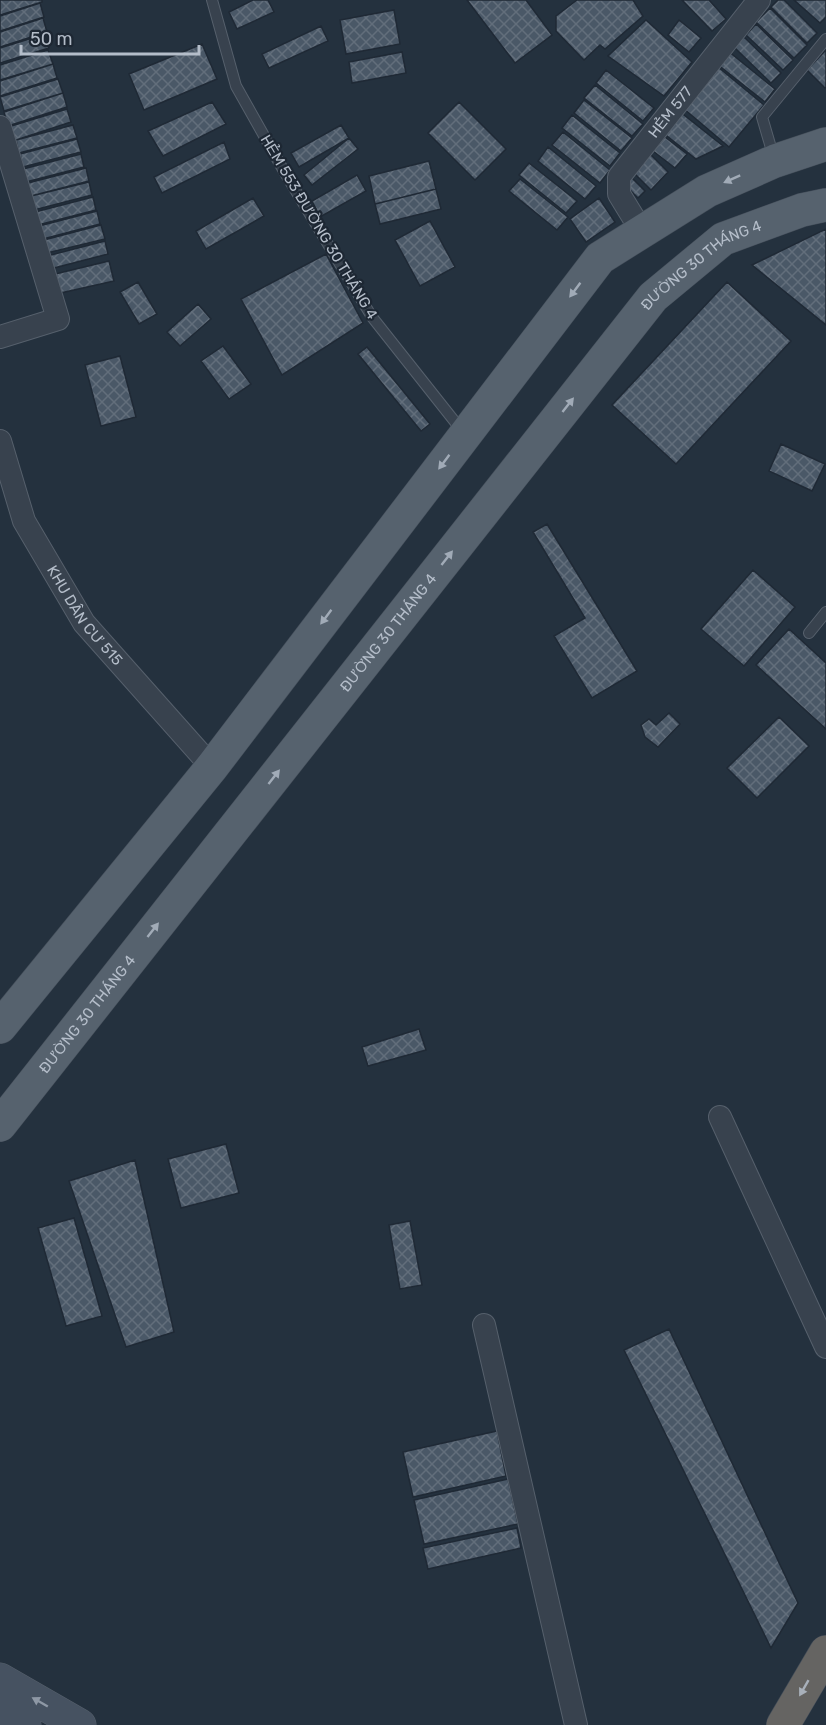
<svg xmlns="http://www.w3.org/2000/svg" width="826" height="1725" viewBox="0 0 826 1725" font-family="Rubik,sans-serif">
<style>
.building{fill:url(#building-cross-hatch);stroke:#1f2935;stroke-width:1.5}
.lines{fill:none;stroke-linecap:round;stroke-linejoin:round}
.service-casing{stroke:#56606c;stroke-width:12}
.minor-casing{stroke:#56606c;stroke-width:24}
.secondary-casing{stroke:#56606c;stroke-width:33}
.primary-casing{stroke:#444e5a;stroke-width:34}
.trunk-casing{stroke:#434d59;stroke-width:34}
.service{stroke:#38424e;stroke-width:10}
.minor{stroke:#38424e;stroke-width:22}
.secondary{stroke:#465261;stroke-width:32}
.primary{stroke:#56626e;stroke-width:33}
.trunk{stroke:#656462;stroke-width:33}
.oneway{fill:#a1abb7}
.oneway2{fill:#a8b0ba}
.oneway3{fill:#8e98a5}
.labels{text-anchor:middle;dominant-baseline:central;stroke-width:4.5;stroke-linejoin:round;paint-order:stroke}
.street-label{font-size:15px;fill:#b4bdc9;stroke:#1d2733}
</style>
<defs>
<pattern id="building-cross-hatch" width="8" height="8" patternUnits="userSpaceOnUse" patternTransform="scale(1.5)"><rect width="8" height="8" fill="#4a5867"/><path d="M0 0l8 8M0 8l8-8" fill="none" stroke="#626e7b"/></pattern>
</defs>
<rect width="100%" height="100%" fill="#24313e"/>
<path class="building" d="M0,0H42V2L0,15Z
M253,0H268L274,12L237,29L229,12Z
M467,0H526L552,35L515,63Z
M577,0H633L643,16L605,49L600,45L584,60L556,31V16Z
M682,0H709L726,19L712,31Z
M778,0H784L817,33L807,43L771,7Z
M794,0H826V17L820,23Z
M40,3L44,17L0,31V16Z
M770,8L807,45L794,58L756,22Z
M394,10L400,44L346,54L340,20Z
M43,18L47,32L0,47V32Z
M646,20L692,62L664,96L608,56Z
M679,20L701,38L689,52L668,35Z
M756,24L793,60L783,70L746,35Z
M321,26L328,41L269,68L262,54Z
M45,34L49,48L0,63V48Z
M744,37L781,73L771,83L734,47Z
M202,44L217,79L144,110L129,74Z
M48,50L53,64L0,80V65Z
M826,50V87L825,88L807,70Z
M728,51L775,89L765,102L717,64Z
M402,52L406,73L352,83L349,62Z
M53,64L57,78L0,96V81Z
M718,67L764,105L729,147L683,108Z
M606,70L654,108L643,121L596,83Z
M58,79L63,93L4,111L0,97Z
M595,85L643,124L632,136L584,98Z
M63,93L67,107L8,126L4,112Z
M584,100L632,138L621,151L574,113Z
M212,102L226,124L163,156L148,131Z
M459,102L506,149L475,180L428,133Z
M67,109L71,122L13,141L8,127Z
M679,111L723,146L696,159L662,132Z
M572,115L620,153L610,166L562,128Z
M73,125L77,138L19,153L16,140Z
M341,125L349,138L299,167L291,153Z
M563,132L610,170L600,183L552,145Z
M665,137L687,154L675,168L653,151Z
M349,138L358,149L312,185L304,175Z
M77,139L81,152L23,167L20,154Z
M224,142L230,159L162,193L154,177Z
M548,147L596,186L585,199L538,161Z
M81,154L84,167L26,182L23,169Z
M650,154L668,172L651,190L632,171Z
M429,161L436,189L375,204L369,176Z
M529,163L577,201L566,213L519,175Z
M86,168L89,181L31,196L28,183Z
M357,175L366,191L320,217L312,201Z
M630,176L645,191L638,198L625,185Z
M520,179L568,217L557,230L509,191Z
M89,182L92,195L34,210L31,196Z
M436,189L441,209L380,224L375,204Z
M93,197L96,210L38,225L35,212Z
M253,198L264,216L206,249L196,231Z
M599,198L615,222L586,242L570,219Z
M97,211L100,224L43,239L39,226Z
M430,221L455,267L420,286L395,240Z
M101,225L105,239L47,253L44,240Z
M826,229V325L752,265Z
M105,241L108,254L50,269L47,256Z
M326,254L363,323L282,375L241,299Z
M109,261L114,281L56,294L51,275Z
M138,282L157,314L139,324L120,292Z
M727,282L791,341L676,464L612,405Z
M198,304L211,319L180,346L167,332Z
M223,346L251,384L229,399L201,361Z
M367,347L430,424L421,431L358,354Z
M120,356L136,417L101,426L85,365Z
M781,444L825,464L812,491L769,471Z
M547,524L637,671L592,698L554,636L585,618L533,532Z
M753,570L795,607L744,666L701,629Z
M789,629L826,663V729L756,665Z
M669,713L680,724L658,747L645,737L641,725L649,719L656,725Z
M779,717L809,746L757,798L727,768Z
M419,1029L426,1050L368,1066L362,1047Z
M226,1144L239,1193L181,1208L168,1159Z
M135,1160L174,1332L126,1347L69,1181Z
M74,1218L102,1316L66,1326L38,1228Z
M410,1221L422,1285L400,1289L389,1225Z
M669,1329L798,1603L771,1648L624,1350Z
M497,1431L506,1476L413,1497L403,1452Z
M508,1479L518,1524L424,1544L414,1500Z
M517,1528L521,1548L428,1569L423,1548Z"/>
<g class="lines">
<defs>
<path id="service" d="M212,0L236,86L285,173L372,317L463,432
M774,158L762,117L826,39
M809,633L826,612"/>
<g id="minor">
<path d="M0,127L58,319L0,337"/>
<path id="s1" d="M641,230L619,194V177L759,0"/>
<path id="s2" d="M0,441L24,521L84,623L212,767"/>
<path d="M720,1117L826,1347"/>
<path d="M484,1325L576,1725"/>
</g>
<path id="secondary" d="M0,1679L80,1725
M0,1710L25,1725"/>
<g id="primary">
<path d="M0,1027L212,767L600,258L707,191L775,161L826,144"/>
<path id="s3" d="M0,1125L653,297L723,239L802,210L826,205"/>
</g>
<path id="trunk" d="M783,1725L826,1652"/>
</defs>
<use href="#service" class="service-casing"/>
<use href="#minor" class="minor-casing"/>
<use href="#secondary" class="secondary-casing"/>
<use href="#primary" class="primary-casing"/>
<use href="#trunk" class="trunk-casing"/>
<use href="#service" class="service"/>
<use href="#minor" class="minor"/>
<use href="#secondary" class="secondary"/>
<use href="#primary" class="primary"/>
<use href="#trunk" class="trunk"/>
</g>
<defs><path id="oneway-solid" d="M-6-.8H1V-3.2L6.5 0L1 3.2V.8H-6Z" transform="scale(1.5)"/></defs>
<g class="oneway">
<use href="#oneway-solid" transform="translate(732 179) rotate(156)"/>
<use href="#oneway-solid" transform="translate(575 290) rotate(127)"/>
<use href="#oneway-solid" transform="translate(568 405) rotate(-52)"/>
<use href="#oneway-solid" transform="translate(444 462) rotate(127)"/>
<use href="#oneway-solid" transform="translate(447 558) rotate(-52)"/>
<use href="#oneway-solid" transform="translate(326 617) rotate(127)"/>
<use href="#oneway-solid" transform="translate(274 777) rotate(-52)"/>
<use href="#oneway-solid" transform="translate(153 930) rotate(-52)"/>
</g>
<use class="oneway2" href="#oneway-solid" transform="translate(804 1688) rotate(120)"/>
<use class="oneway3" href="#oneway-solid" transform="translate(40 1702) rotate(-150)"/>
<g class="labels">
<g class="street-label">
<text stroke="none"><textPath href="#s1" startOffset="142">HẺM 577</textPath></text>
<text transform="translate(319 227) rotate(59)">HẺM 553 ĐƯỜNG 30 THÁNG 4</text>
<text stroke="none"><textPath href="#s3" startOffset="1113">ĐƯỜNG 30 THÁNG 4</textPath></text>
<text stroke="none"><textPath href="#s2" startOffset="196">KHU DÂN CƯ 515</textPath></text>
<text stroke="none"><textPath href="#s3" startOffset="627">ĐƯỜNG 30 THÁNG 4</textPath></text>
<text stroke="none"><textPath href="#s3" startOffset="141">ĐƯỜNG 30 THÁNG 4</textPath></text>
</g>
</g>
<path d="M21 45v9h178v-9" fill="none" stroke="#b4bdc9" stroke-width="3"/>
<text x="30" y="45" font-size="18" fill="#b4bdc9" stroke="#1d2733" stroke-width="4.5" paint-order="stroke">50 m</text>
</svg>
